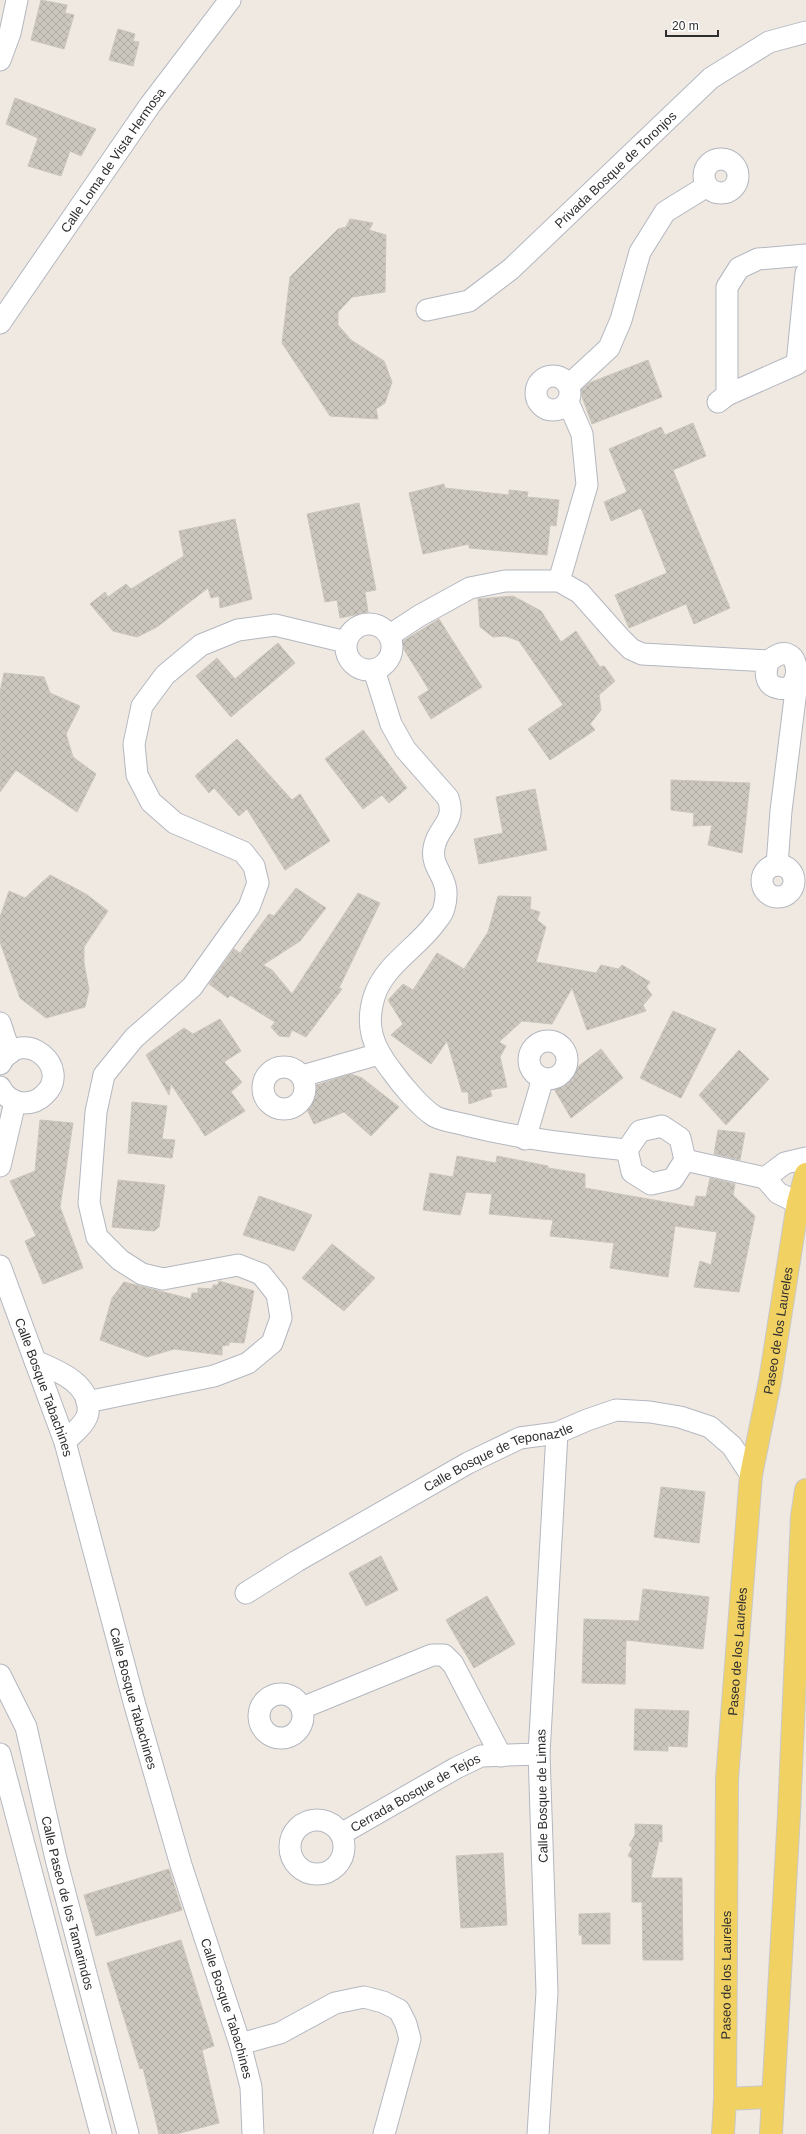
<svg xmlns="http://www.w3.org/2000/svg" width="806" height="2134" viewBox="0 0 806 2134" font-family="Arial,sans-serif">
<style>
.building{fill:url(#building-cross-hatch);stroke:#cbc5ba}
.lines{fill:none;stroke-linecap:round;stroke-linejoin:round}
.minor-casing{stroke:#b4b7c1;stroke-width:23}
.major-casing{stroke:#c9c9c9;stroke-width:24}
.minor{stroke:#fff;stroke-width:21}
.major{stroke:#f2d163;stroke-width:22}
.labels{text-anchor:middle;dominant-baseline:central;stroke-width:3;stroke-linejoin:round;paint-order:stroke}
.street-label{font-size:13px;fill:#2e2e2e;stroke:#fff}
</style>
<defs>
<pattern id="building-cross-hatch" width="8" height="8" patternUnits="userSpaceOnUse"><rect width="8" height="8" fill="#cbc7bf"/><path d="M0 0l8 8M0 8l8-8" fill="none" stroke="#afaba4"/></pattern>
</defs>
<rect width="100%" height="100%" fill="#efe9e1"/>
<path class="building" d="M41,0L67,5L65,13L74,15L64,49L31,40Z
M118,29L135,34L133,41L139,42L133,66L109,60Z
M15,98L96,129L81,156L70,151L61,176L28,166L38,138L6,124Z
M350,219L373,223L369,230L386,235L385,292L352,297L338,312V325L351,340L384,361L392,382L385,403L376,409L378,419L330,416L282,343L290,277L338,229L346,227Z
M648,360L662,397L592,424L580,391L589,383Z
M693,423L706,456L673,470L730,608L694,624L686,604L629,628L615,595L667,573L641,508L611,521L604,502L627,492L609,449L661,427L665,435Z
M444,484L445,488L509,495V490L528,492L527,497L559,500L556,526L550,525L547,555L469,548V544L423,554L409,493Z
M359,503L376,590L365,592L368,612L340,618L337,600L325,602L307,514Z
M235,519L252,599L220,608L219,596L211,598L208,588L157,627L137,637L113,631L90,604L105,592L108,597L126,584L131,589L184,556L179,531Z
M513,596L541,611L561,642L576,631L600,667L604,666L615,681L599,695L601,710L590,724L595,730L550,760L528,729L563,705L519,641L505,636L493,637L480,627L478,599Z
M439,619L482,687L431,719L418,697L429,690L400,643Z
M278,643L295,663L231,717L196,676L217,658L235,679Z
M4,673L44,677L50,693L80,706L66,734L73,757L96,774L77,812L16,770L0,792V692Z
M363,730L407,788L389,803L382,795L363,809L325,759Z
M237,739L292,800L300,794L330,841L285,870L247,809L239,816L214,788L209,793L195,776Z
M671,780L750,783L742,853L708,845L712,825L693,826L694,813L671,810Z
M535,789L547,850L479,864L474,839L503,833L496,797Z
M50,875L86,894L108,911L84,947V963L89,990L85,1007L46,1018L20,998L0,942V917L9,891L25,898Z
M296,888L326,908L300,941L263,965L272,970L292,994L358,893L380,903L339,988L342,989L306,1037L292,1030L289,1037L279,1036L271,1027L275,1022L230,995L228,998L209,984L234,949L240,953L269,914L274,916Z
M498,896L531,897L530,909L540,912L537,920L546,927L536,962L596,973L601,965L618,969L622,965L650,982L646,987L652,995L643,1005L646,1011L587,1030L572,988L552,1024L522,1021L499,1042L506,1046L500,1057L507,1087L490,1090L492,1096L469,1104L468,1092H462L447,1041L431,1064L391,1035L403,1024L388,1000L403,984L413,990L437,953L464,969L488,932Z
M673,1011L716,1029L681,1098L640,1078Z
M220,1019L241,1051L224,1062L242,1082L231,1092L245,1111L205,1136L171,1084L169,1095L146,1055L184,1028L193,1034Z
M601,1049L623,1078L571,1118L553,1087L554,1085Z
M739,1050L769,1079L726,1125L699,1095Z
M351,1074L362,1078L399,1107L371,1136L344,1112L314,1124L298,1091Z
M132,1102L167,1106L162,1139L175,1140L172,1158L128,1153Z
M40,1120L73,1123L60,1207L83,1268L43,1284L25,1241L36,1236L10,1181L35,1171Z
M718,1130L745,1133L740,1160L714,1154Z
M457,1156L496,1163L497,1156L548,1166V1168L585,1174V1188L694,1207L696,1196L706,1197L710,1178L735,1184L733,1195L755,1216L739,1292L694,1287L700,1261L711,1265L717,1232L675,1226L668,1277L610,1268L614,1243L550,1236L553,1220L489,1214L492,1194L466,1192L460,1215L423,1210L430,1173L453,1177Z
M118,1180L165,1185L159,1227L154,1231L112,1227Z
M259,1196L312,1215L294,1251L243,1235Z
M332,1244L375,1278L344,1311L302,1278Z
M219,1281L254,1291L244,1343L229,1342V1345L222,1346V1355L174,1349L147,1357L100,1340L112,1298L124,1282L191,1299L192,1293H198V1288L212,1289L213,1285H218Z
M661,1487L705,1492L699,1543L654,1537Z
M381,1556L398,1590L366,1606L349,1573Z
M643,1589L709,1597L703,1649L626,1640L625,1684L582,1683L584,1619L639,1621Z
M487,1596L515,1644L474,1668L446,1620Z
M635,1709L689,1711L687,1747L668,1746V1751L634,1750Z
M635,1824L662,1825V1842L659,1841L651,1878H682L683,1960H643L642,1902H632V1858L628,1856L632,1848L629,1845L635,1835Z
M503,1853L507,1925L461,1928L456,1856Z
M169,1869L182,1910L96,1936L84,1895Z
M610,1913V1944H582V1935H579V1914Z
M181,1940L214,2046L202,2050L219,2123L176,2134H159L143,2068L140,2069L107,1963Z"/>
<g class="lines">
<defs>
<g id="minor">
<path d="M0,60L10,33L17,0"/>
<circle cx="721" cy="176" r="17"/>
<path id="s1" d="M427,310L469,301L511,269L711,78L769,42L806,32"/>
<path id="s2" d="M0,323L150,105L230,0"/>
<circle cx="553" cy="393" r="17"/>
<path d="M569,385L609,348L621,320L640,252L665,212L707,186"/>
<path d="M727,395V287L739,268L758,259L806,255"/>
<path d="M718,402L727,395L797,364L806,273"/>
<path d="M559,581L587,485L582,434L568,402"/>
<circle cx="369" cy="647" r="23"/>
<path d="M390,635L419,616L470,588L505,581H559L580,593L620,638L631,649L642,654L769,661C801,633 806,695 779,688C765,686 764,672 769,661"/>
<path d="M374,670L391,724L405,749L448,798C457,822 437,827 434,848C430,871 453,877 444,908C443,914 438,919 435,923C416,949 384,965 374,997C365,1026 373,1047 391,1070C401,1084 420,1107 434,1116C442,1121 457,1122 466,1125C521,1139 572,1144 627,1150"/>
<path d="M777,865L781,811L797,682"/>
<circle cx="778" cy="881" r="16"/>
<path d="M0,1023L10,1053"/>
<circle cx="548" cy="1060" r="19"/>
<path d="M0,1064C23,1023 74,1069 44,1095C39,1100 32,1103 24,1103C14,1103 4,1096 0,1087"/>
<circle cx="284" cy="1088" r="21"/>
<path d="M302,1076L379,1054"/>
<path d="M662,1126L680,1138L685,1160L673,1179L651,1184L632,1172L627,1150L640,1131Z"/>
<path d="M525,1139L543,1078"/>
<path d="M806,1158L785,1163L765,1178L778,1193L798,1203L806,1213"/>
<path d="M685,1160L765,1178"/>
<path d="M0,1166L15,1102"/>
<path id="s3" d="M0,1266L65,1442L134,1702L181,1865L240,2044L251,2087L253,2134"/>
<path d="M35,1361C56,1370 92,1383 88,1413C86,1424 72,1434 65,1442"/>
<path d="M87,1402L214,1376L248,1363L272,1343L281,1318L277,1294L261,1274L238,1265L163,1279L142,1274L120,1260L97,1237L89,1203L96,1112L104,1075L134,1038L192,987L249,907L258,883L254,866L243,852L175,823L151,802L137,775L134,744L142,706L165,675L201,645L238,630L275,625L346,642"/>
<path id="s4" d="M246,1593L297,1561L468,1463L520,1438L557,1433L587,1420L616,1410L650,1412L680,1417L710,1427L732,1446L751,1475"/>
<path id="s5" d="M0,1675L26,1727L56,1859L128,2134"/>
<circle cx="281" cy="1716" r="22"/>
<path d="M302,1708L432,1655H444L453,1664L501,1756"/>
<path d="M0,1754L101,2134"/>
<circle cx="317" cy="1847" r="27"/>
<path id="s6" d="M341,1834L456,1768L481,1756L539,1754"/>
<path d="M240,2044L280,2033L335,2003L364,1997L383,2002L399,2010L406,2024L410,2039L384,2134"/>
<path d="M538,2134L547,1992L539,1754L557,1433"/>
</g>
<g id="major">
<path d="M725,2099L772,2097"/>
<path id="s7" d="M723,2134L725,2099L727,1779L751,1475L770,1381L798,1203L806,1174"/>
<path d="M771,2134L789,1814L802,1516L806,1490"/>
</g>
</defs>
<use href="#minor" class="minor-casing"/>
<use href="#major" class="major-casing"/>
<use href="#minor" class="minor"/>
<use href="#major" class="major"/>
</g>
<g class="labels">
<g class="street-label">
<text stroke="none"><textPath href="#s2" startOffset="198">Calle Loma de Vista Hermosa</textPath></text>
<text stroke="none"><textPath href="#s1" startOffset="240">Privada Bosque de Toronjos</textPath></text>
<text stroke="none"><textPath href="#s7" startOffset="807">Paseo de los Laureles</textPath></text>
<text stroke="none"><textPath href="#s3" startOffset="129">Calle Bosque Tabachines</textPath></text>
<text stroke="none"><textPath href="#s4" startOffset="288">Calle Bosque de Teponaztle</textPath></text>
<text stroke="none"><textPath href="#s7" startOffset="483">Paseo de los Laureles</textPath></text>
<text stroke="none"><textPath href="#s3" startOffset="453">Calle Bosque Tabachines</textPath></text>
<text stroke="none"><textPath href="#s6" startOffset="85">Cerrada Bosque de Tejos</textPath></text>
<text transform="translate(542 1796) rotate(-91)">Calle Bosque de Limas</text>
<text stroke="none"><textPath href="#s5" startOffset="239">Calle Paseo de los Tamarindos</textPath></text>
<text stroke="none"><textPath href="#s7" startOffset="159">Paseo de los Laureles</textPath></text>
<text stroke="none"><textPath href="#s3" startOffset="777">Calle Bosque Tabachines</textPath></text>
</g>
</g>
<path d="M666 30v6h52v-6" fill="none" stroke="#2e2e2e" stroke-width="2"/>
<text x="672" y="30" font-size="12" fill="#2e2e2e" stroke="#ffffff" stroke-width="3" paint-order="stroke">20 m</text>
</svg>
